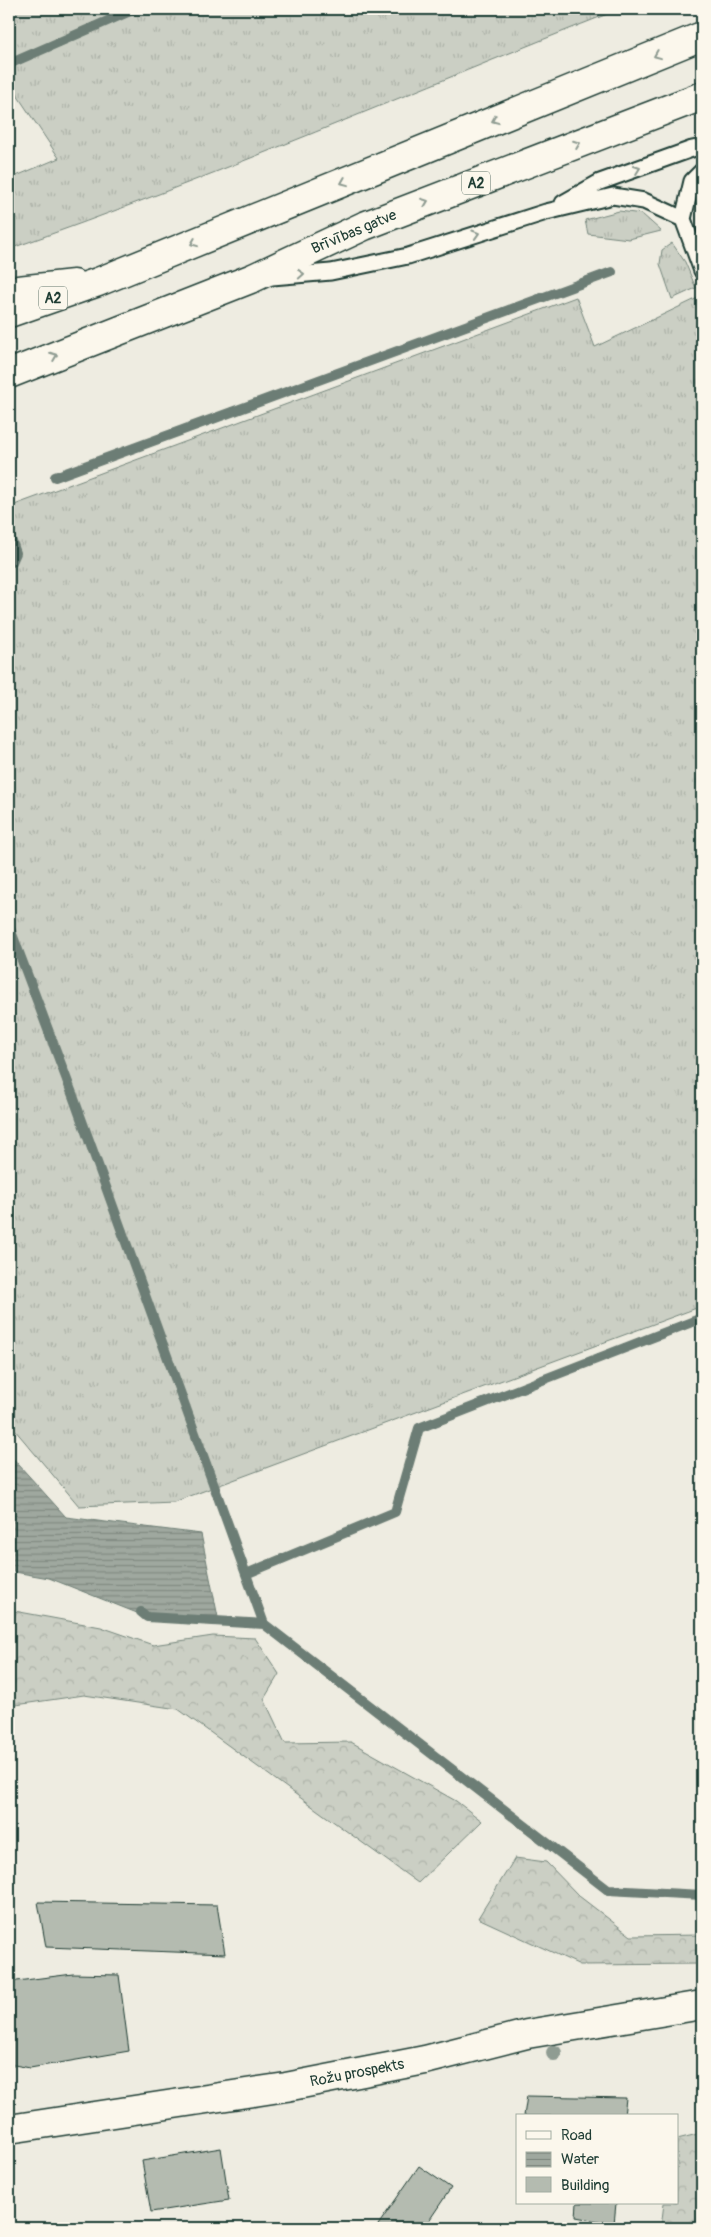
<svg xmlns="http://www.w3.org/2000/svg" width="711" height="2237" viewBox="0 0 711 2237" font-family="Pangolin,sans-serif">
<style>
.grass{fill:url(#grass-tufts);stroke:#75867c}
.forest{fill:url(#forest-crowns);stroke:#75867c}
.water{fill:url(#water-rules);stroke:#6c7d74}
.lines{fill:none;stroke-linecap:round;stroke-linejoin:round}
.stream{stroke:#6c7d74;stroke-width:10}
.building{fill:#b4bbb0;stroke:#1f3d34}
.lane-casing{stroke:#1f3d34;stroke-width:19}
.street-casing{stroke:#1f3d34;stroke-width:31}
.secondary-casing{stroke:#1f3d34;stroke-width:31}
.highway-casing{stroke:#1f3d34;stroke-width:31}
.lane{stroke:#fbf7ec;stroke-width:15}
.street{stroke:#fbf7ec;stroke-width:28}
.secondary{stroke:#fbf7ec;stroke-width:28}
.highway{stroke:#fbf7ec;stroke-width:28}
.tree{fill:#8f9c92}
.oneway{stroke:#8d9a90}
.labels{text-anchor:middle;dominant-baseline:central;stroke-width:4;stroke-linejoin:round;paint-order:stroke}
.shield{fill:#fbf7ec;stroke:#61756b;stroke-width:1}
.shield-label{font-size:14px;font-weight:bold;fill:#1f3d34}
.street-label{font-size:15px;fill:#1f3d34;stroke:#fbf7ec}
</style>
<defs>
<pattern id="grass-tufts" width="24" height="20" patternUnits="userSpaceOnUse" patternTransform="scale(1.25)"><rect width="24" height="20" fill="#cbcfc4"/><path d="M3 7l-1-3M5 7V3M7 7l1-3M15 17l-1-3M17 17v-4M19 17l1-3" fill="none" stroke="#aeb3a9"/></pattern>
<pattern id="forest-crowns" width="20" height="18" patternUnits="userSpaceOnUse" patternTransform="scale(1.25)"><rect width="20" height="18" fill="#cbcfc4"/><path d="M2 6a3 3 0 1 1 6 0M12 15a3 3 0 1 1 6 0" fill="none" stroke="#aeb3a9"/></pattern>
<pattern id="water-rules" width="6" height="5" patternUnits="userSpaceOnUse" patternTransform="scale(1.25)"><rect width="6" height="5" fill="#9fa89f"/><path d="M0 2.5h6" fill="none" stroke="#818a82"/></pattern>
</defs>
<rect width="100%" height="100%" fill="#eeece1"/>
<filter id="ink" filterUnits="userSpaceOnUse"><feTurbulence type="fractalNoise" baseFrequency=".02" numOctaves="2"/><feDisplacementMap in="SourceGraphic" scale="10" xChannelSelector="R" yChannelSelector="G"/><feConvolveMatrix kernelMatrix="1 2 1 2 8 2 1 2 1" color-interpolation-filters="sRGB"/></filter>
<g filter="url(#ink)">
<path class="grass" d="M9,9H620C416,89 216,177 9,249V179L59,158L9,83Z
M619,211L642,214L661,231L629,239L588,234L585,220Z
M672,243L685,262L696,288L672,299L660,264L662,250Z
M702,296V1306L174,1502L79,1506L9,1423V507L576,297L595,347Z"/>
<path class="forest" d="M9,1610L101,1627L153,1645L213,1636L255,1638L279,1674L264,1699L285,1743L351,1742L456,1801L482,1821L418,1883L178,1709L84,1695L9,1706Z
M515,1858L546,1862L579,1896L631,1936L702,1935V1964L580,1965L478,1918Z
M702,2133V2228H661L664,2203H677V2139Z"/>
<path class="water" d="M9,1454L66,1517L201,1534L219,1622L147,1617L49,1578L9,1571Z"/>
<g class="lines">
<path class="stream" d="M9,64L135,9
M55,477L612,272
M9,534L16,553L12,562L9,563
M9,926L73,1096L264,1624
M246,1574L395,1512L419,1428L702,1318
M141,1612L147,1617L264,1624L608,1890L702,1895"/>
</g>
<path class="building" d="M38,1902L217,1905L225,1954L46,1947Z
M73,1974L119,1975L129,2051L30,2068L9,2064V1982Z
M527,2096L626,2098L624,2116H524Z
M221,2148L229,2200L151,2212L142,2161Z
M419,2166L451,2188L424,2228H376Z
M577,2203H616L614,2224L576,2217Z"/>
<g class="lines">
<defs>
<path id="lane" d="M702,171L692,181L683,219L702,271
M563,203L600,182L692,149L702,147
M272,277L331,272L408,256L546,212L613,196L644,201L683,219"/>
<path id="street" d="M9,2129L286,2087L425,2060L527,2034L702,2005"/>
<path id="secondary" d="M9,291L74,284"/>
<path id="highway" d="M9,313L98,282L702,36
M9,374L253,278L364,226L702,96"/>
</defs>
<use href="#lane" class="lane-casing"/>
<use href="#street" class="street-casing"/>
<use href="#secondary" class="secondary-casing"/>
<use href="#highway" class="highway-casing"/>
<use href="#lane" class="lane"/>
<use href="#street" class="street"/>
<use href="#secondary" class="secondary"/>
<use href="#highway" class="highway"/>
</g>
<circle class="tree" cx="554" cy="2053" r="8"/>
<defs><path id="oneway-chevron" d="M-2-3.5L2.5 0L-2 3.5" fill="none" stroke-width="1.6" stroke-linecap="round" stroke-linejoin="round" transform="scale(1.25)"/></defs>
<g class="oneway">
<use href="#oneway-chevron" transform="translate(657 55) rotate(158)"/>
<use href="#oneway-chevron" transform="translate(495 120) rotate(158)"/>
<use href="#oneway-chevron" transform="translate(577 144) rotate(-21)"/>
<use href="#oneway-chevron" transform="translate(637 169) rotate(-20)"/>
<use href="#oneway-chevron" transform="translate(344 182) rotate(158)"/>
<use href="#oneway-chevron" transform="translate(425 202) rotate(-21)"/>
<use href="#oneway-chevron" transform="translate(476 234) rotate(-17)"/>
<use href="#oneway-chevron" transform="translate(194 243) rotate(158)"/>
<use href="#oneway-chevron" transform="translate(301 274) rotate(-4)"/>
<use href="#oneway-chevron" transform="translate(54 356) rotate(-21)"/>
</g>
</g>
<g class="labels">
<g class="shield">
<rect x="462" y="171.5" width="28" height="23" rx="4"/>
<rect x="39" y="286.5" width="28" height="23" rx="4"/>
</g>
<g class="shield-label">
<text x="476" y="183">A2</text>
<text x="53" y="298">A2</text>
</g>
<g class="street-label">
<text transform="translate(354 232) rotate(-23)">Brīvības gatve</text>
<text transform="translate(357 2073) rotate(-11)">Rožu prospekts</text>
</g>
</g>
<rect width="711" height="2237" fill="none" stroke="#fbf7ec" stroke-width="30"/>
<rect x="15" y="15" width="681" height="2207" fill="none" stroke="#1f3d34" stroke-width="2" filter="url(#ink)"/>
<rect x="516" y="2114" width="162" height="90" fill="#fbf7ec" stroke="#a3ada2"/>
<rect x="526" y="2131" width="25" height="8" fill="#fbf7ec" stroke="#a3ada2"/>
<text x="561" y="2140" font-size="15" fill="#1f3d34">Road</text>
<rect x="526" y="2152" width="25" height="15" fill="url(#water-rules)" stroke="#a3ada2"/>
<text x="561" y="2164" font-size="15" fill="#1f3d34">Water</text>
<rect x="526" y="2177" width="25" height="15" fill="#b4bbb0" stroke="#a3ada2"/>
<text x="561" y="2190" font-size="15" fill="#1f3d34">Building</text>
</svg>
